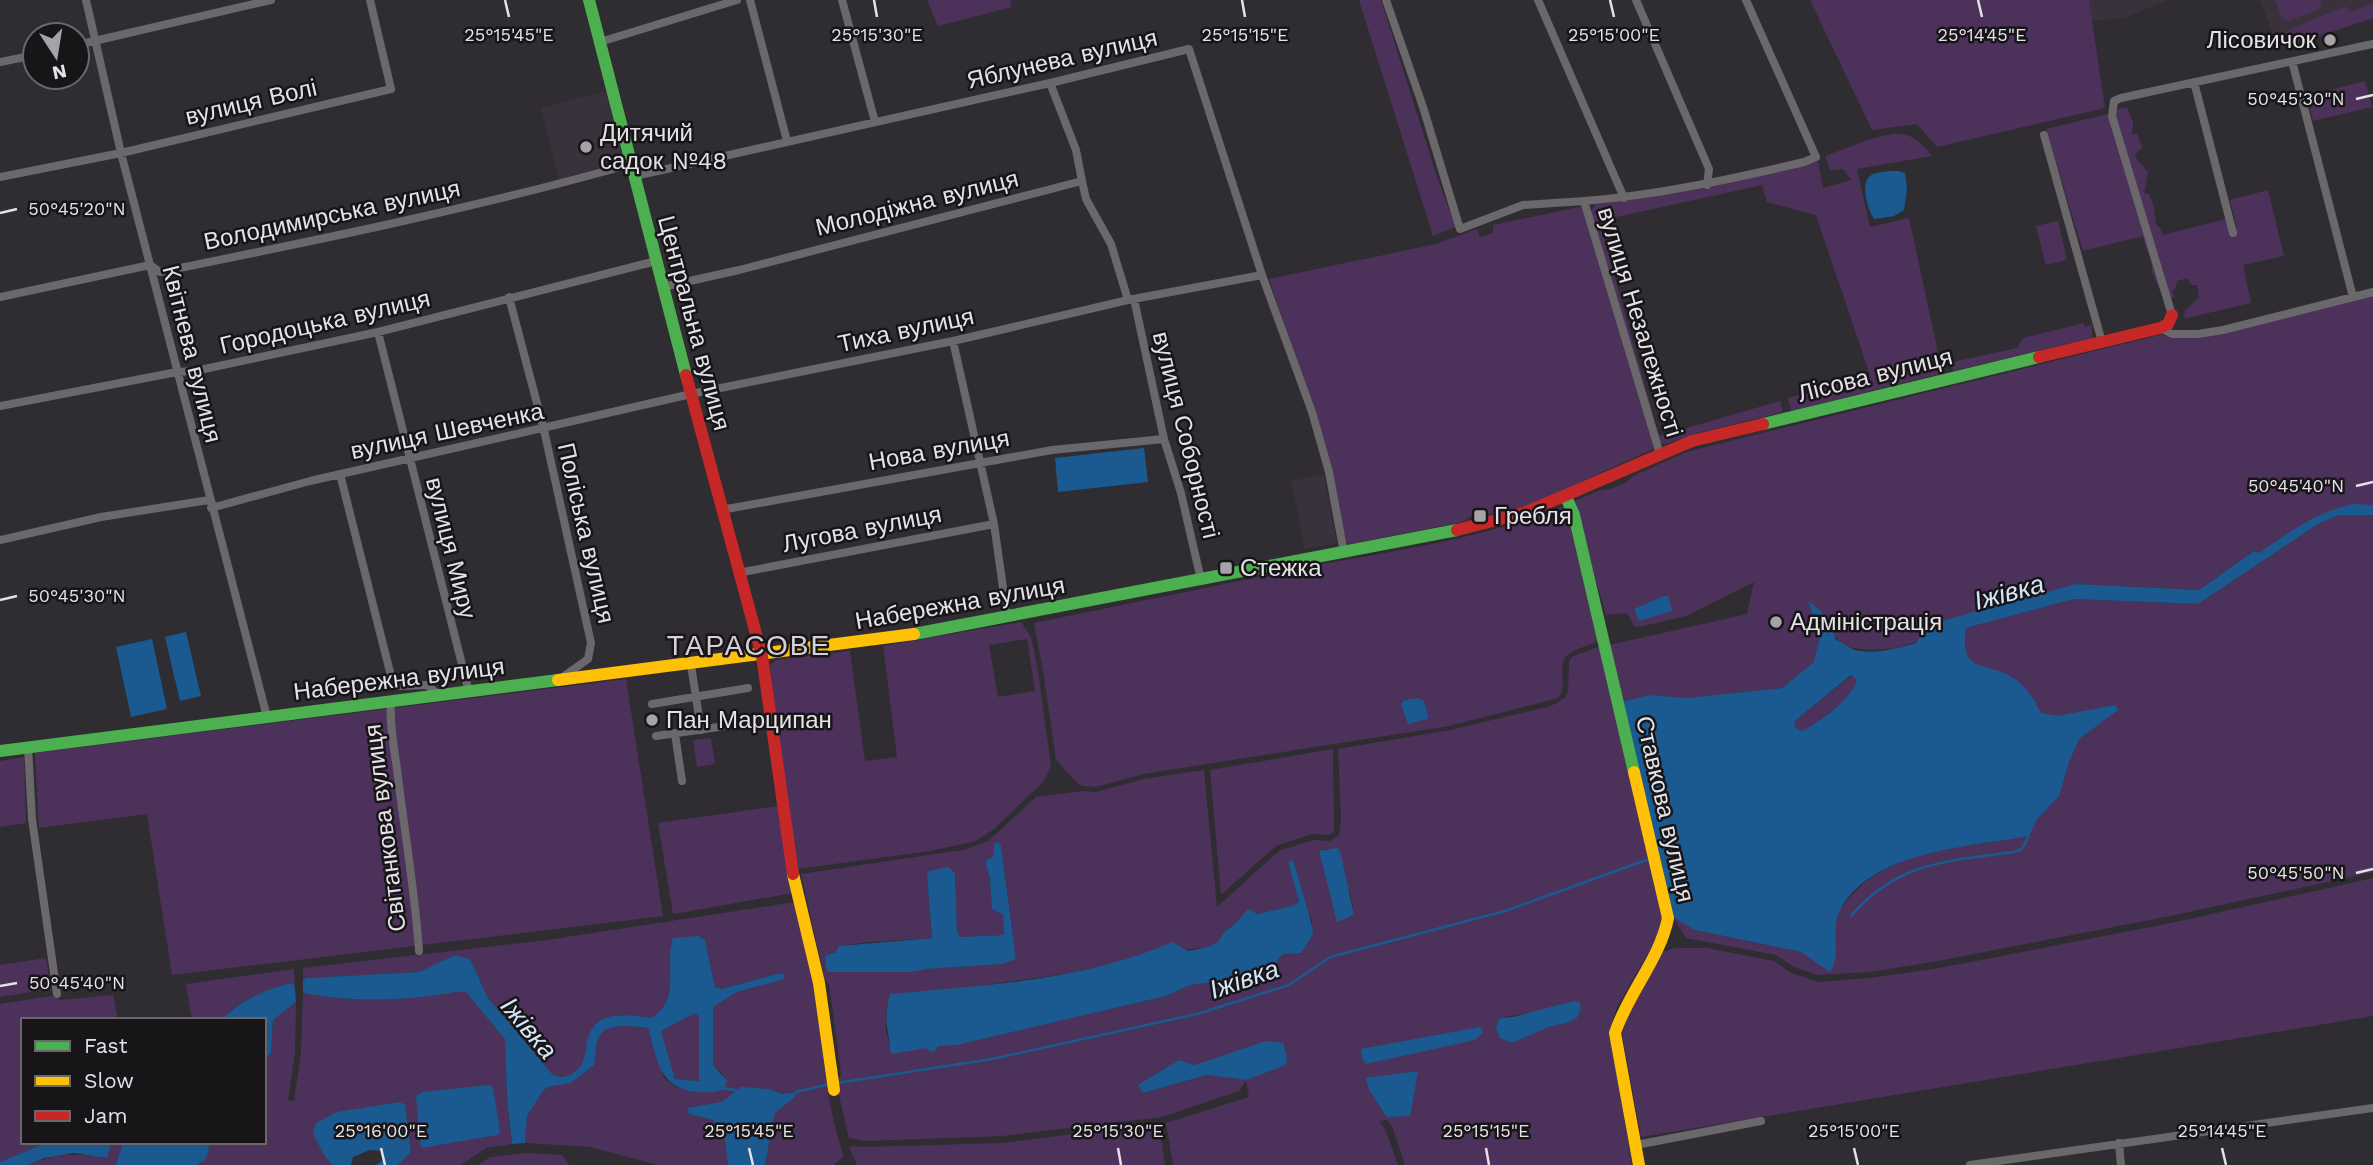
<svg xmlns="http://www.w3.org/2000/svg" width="2373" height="1165" viewBox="0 0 2373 1165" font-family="'Work Sans',sans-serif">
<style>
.built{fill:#39323c}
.green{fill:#4c325a;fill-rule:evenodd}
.water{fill:#1a5a90;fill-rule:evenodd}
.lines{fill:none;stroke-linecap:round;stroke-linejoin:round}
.stream{stroke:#1a5a90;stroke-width:2.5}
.street{stroke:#6a686b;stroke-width:8}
.fast{stroke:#4caf50;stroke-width:12}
.slow{stroke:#ffc107;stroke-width:12}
.jam{stroke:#c62828;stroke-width:12}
.ticks{fill:none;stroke:#e4e2e6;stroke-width:2.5}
.poi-dot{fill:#a5a3a7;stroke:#171518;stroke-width:2.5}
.labels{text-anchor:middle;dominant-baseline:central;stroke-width:5;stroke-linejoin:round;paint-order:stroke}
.poi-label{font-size:24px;fill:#e4e2e6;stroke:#171518;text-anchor:start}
.street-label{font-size:24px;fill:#e4e2e6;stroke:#171518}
.water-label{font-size:26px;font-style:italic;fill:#d4e5f6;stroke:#171518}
.quarter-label{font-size:28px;letter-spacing:2px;fill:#d6d1d9;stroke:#171518}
.ticks-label{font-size:18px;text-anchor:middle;fill:#e4e2e6;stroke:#171518;stroke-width:5;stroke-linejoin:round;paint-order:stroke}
</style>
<rect width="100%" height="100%" fill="#2f2d31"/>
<path class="built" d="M2089,0H2168L2124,18L2092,21Z
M2260,0H2373V18L2307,41L2275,49L2273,34Z
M607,91L624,160L559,180L541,108Z
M1324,474L1337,543L1305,549L1291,481Z"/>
<path class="green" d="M927,0H1010L1012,7L938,26Z
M1359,0H1381L1437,177L1456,227L1433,236Z
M1810,0H2089L2105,108L1937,147L1917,124L1872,130Z
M2275,0H2321L2320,9L2288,21L2282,18Z
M2373,4V18L2284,47L2283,36L2286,31L2346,6L2349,12Z
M2365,81L2372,107L2313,121L2307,96Z
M2120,108H2127C2131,119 2136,122 2131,134H2137L2143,148L2137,152L2135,157L2148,172L2144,193L2149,194C2155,207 2154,210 2156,224L2161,229L2162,235L2227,219L2237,228L2230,200L2268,190L2284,256L2243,265L2251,303L2187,318H2184L2185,310L2199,298L2197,285H2191L2187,278L2177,281L2175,289L2172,290L2174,296L2170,300L2165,302L2152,272C2153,261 2145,248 2143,236L2083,251L2046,129L2108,114L2111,126L2115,111Z
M1894,134C1914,134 1920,141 1932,156L1857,169L1870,227L1909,218L1942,371L1940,374L1791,411L1788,398L1870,375L1816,215L1767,202L1762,185L1599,221L1659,436L1780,401L1783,412L1698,433L1665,444L1660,442L1591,212L1595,204L1708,188L1818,161L1823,188L1851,180L1843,169L1830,170L1825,156L1874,138Z
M1584,206L1654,445L1653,449L1532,504L1507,512L1470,517L1462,522L1350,544L1345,542L1314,411L1269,279L1436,244L1477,229L1480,237L1493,233V225Z
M2058,221L2067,260L2046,265L2036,226Z
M2373,295V505C2332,504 2292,530 2259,553L2254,551L2199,590L2076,584L1898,648C1841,653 1841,648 1809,603L1821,636L1814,663L1782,688L1686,698L1650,695L1695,930L1801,952L1830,971L1822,931C1838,912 1853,889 1874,876C1911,852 1956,847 1999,841L1943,651L1966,628L2074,599L2198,604L2318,524L2339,515H2373V872L2175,915L1938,961L1870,972L1818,975L1794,967L1776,955L1686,938L1673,917L1609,645L1747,614L1754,582L1686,616L1639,627L1634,626L1627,613L1606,615L1573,502L1598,491L1610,489L1625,483L1635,475L1684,453L1706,447L2160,335L2172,337Z
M2084,323L2085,327L2092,325V338L1953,371L1952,362L2017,348L2023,338Z
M1565,506L1599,641C1591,645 1580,647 1572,652C1553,662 1570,685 1558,698L1449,726L1143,774L1096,787L1083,786L1077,783L1056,760L1043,671L1034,623L1264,576C1281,578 1292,575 1307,567C1394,551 1483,539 1565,506Z
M1021,622L1031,637L1038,671L1051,766L1044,781L994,829L976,841L930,851L797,869L786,807L770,666L776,660L850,651L865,761L897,757L883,646ZM1027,639L1035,691L998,697L989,645Z
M1601,646L1663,918L1660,932L1616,1009L1610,1032L1632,1165H1405L1392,1126L1387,1120L1379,1121L1385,1129L1398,1165H1173L1166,1123L1249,1097L1246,1081L1239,1091L1162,1117L1002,1136L865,1141L849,1138L836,1083L841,1074L829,984L825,980L801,874L963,850L988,841L1036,797L1083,791L1096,792L1144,779L1204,770L1217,907L1279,851L1313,840L1330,841L1339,835L1341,818L1338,749L1450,730L1551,706L1565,698L1568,691L1569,661L1573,656ZM1001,846L1016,959L1003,964L928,969L911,972L825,956L836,952L840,946L871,942L932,938L927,875L955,874L957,931L960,937L1004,935L1003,915L992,909L990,879L985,861L993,857ZM1323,849L1328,850L1350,892L1354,915L1350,918ZM1293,860L1304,903L1313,923L1284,954L1278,958L1276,969L1190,985L1166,996L957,1045H890L886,1030V1011L993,984L1064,974L1114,964L1143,955L1208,947L1219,942L1224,932L1234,925L1248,910L1257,914L1292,906L1299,902L1288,862ZM1580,1003L1581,1010L1577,1018L1570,1022L1549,1027L1512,1043L1500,1018ZM1179,1060L1246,1080L1207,1075L1144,1093L1139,1085Z
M1852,675L1858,680C1851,698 1818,724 1801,731L1793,726L1796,720Z
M626,679L663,916L172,975L147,814L39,828L35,753Z
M711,738L715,764L697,767L693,740Z
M1333,749L1334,832L1328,835L1312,834L1276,846L1221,895L1210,770Z
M24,757L26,823L0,827V761Z
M778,806L793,893L673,914L658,823Z
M2373,878V1016L1641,1137L1622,1034L1628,1015L1663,952L1674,948H1707L1774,961L1791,973L1818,982L1870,978L1940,968L2176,922Z
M795,902C800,923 806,944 811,965C823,1027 822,1095 844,1156L834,1165H765L775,1113L794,1097L795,1092L782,1094L769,1089L741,1088L722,1102L689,1114L713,1120L725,1132L728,1165H658L590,1147L525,1143L527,1116L543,1091L548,1087L571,1083L594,1065C596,1057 595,1044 599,1037C607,1021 634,1027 648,1028L664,1078L677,1088L724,1076L713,1065V1007L737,992L782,980L786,975L781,973L721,989L715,987L705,940L671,943C671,962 676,1012 651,1018C640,1020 628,1014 618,1015C609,1016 598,1027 590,1033C589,1041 588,1053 585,1061C580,1074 564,1081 552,1074L488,998L470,959L455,955L419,972L306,978L303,981V968L547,940Z
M46,958L51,989L0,997V965Z
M294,969L295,988L292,983C272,987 232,1003 223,1020H192L186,984Z
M457,992H466L472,996L505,1038L507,1099L512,1144L486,1148L461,1165H398L411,1152L405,1105L326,1158L333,1165H197L202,1164L209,1148V1142H264V1060L271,1053L273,1020L296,1002L295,1053L288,1100L294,1101L301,1052L303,993C358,1003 402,1001 457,992Z
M113,995L118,1020H23V1142H48L0,1162V1004L51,996L61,1000Z
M695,1013L699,1017V1081L674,1079L661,1031Z
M1159,1123L1165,1165H857L849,1147L853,1146L864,1147L1002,1143Z
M112,1142H123L116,1165H28C58,1153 76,1153 107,1158Z
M526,1153L562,1155L569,1165H478L490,1157Z"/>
<path class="water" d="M1899,171L1905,173L1907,189L1904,210L1894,216L1875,219C1868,213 1860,183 1870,176C1877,171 1890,171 1899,171Z
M1144,448L1148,482L1058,492L1055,458Z
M2353,504L2373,505V515H2339L2318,524L2198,604L2074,599L1966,628C1959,671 1982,662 2008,675C2024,683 2033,697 2041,713L2058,716L2115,705L2118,710L2079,739L2069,762L2059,796L2037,819L2029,836C1971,847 1872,850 1840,910C1830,929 1842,954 1830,972L1801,952L1695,930L1673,917L1622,702L1650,695L1686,698L1782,688L1814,662L1820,636L1808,601C1822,611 1834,622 1835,639C1841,642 1848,647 1855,650C1874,655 1899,648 1916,643L1927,625L2076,584L2199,590L2254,551L2259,553C2289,532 2317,512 2353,504ZM1851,675L1857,680C1852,698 1818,724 1801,731L1794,726L1796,720Z
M1664,596H1668L1672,611L1639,621L1634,609Z
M186,632L201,696L180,701L165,637Z
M152,639L167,709L131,717L116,647Z
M1418,698L1424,701L1428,716L1427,719L1408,724L1401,704L1405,700Z
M995,842L999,843L1001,846L1016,959L1003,964L928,969L911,972H827L825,956L836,952L839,946L932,938L927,875L929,871L949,867L955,874L957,931L960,937L1004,935L1003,915L992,909L990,879L985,861L993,857Z
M1337,848L1340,851L1354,915L1337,922L1319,851Z
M1293,860C1296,871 1314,928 1313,933C1311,939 1305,947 1301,953L1284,954L1278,958L1276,968L1246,977L1190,985L1166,996L957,1045L938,1046L935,1051L930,1052L927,1048L892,1054C888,1047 891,1046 889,1038C885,1019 886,1013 890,994C985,985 1084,981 1172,942L1188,951L1208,947L1218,942L1224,932L1234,925L1248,909L1257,914L1292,906L1299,902L1288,862Z
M698,936L705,940L715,987L721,989L781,973L786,975L782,980L737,992L713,1007V1065L727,1081L723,1090C712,1093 702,1093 690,1091C657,1084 657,1056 648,1028C635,1027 607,1021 599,1037C595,1044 596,1057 594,1065L571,1083L548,1087L543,1091L527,1116L525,1143L512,1144L507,1099L505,1039L466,992H457C402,1001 358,1003 303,993V981L306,978L419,972L455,955L470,959L488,998L552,1074C559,1078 565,1078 572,1074C592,1062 581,1041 594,1026C609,1010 632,1016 651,1018C682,1000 664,965 673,938ZM695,1013L699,1017V1081L675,1079L661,1031Z
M292,983L295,988L296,1002L273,1020L271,1053L264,1060V1020L223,1019C236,1002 271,987 292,983Z
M1574,1001L1580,1003L1581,1010L1577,1018L1570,1022L1549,1027L1512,1043L1500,1038L1496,1028L1500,1018L1513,1017Z
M1480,1027L1483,1032L1475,1040L1366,1064L1362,1059L1361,1049Z
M1266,1041L1283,1043L1287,1057L1286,1065L1246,1080L1207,1075L1143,1093L1138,1085L1179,1060L1195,1065Z
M1418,1071L1410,1116L1387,1117L1369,1090L1366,1078Z
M490,1085L493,1087L500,1132L497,1135L421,1148L416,1096L422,1092Z
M741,1087L769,1089L782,1094L796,1092L795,1097L775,1113L765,1165H728L724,1132L713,1120L689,1114L687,1108L722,1102Z
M400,1102L405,1105L411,1152L398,1165H376L384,1159L383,1151L370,1150L353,1157L351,1165H333L326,1158L313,1134L316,1123L337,1112Z
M48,1142H112L107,1158L74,1153L45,1158L28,1165H0V1162Z
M123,1142H209C209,1152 207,1162 197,1165H116Z"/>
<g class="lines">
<path class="stream" d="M1851,916C1897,862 1948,861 2014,852L2022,849L2029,836
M837,1083L992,1059L1197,1014L1289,985L1330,957L1505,911L1649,859
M723,1088L741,1091
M796,1092L830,1084"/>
<path class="street" d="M86,0L121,153L267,717
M750,0L787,141
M842,0L875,122
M1386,0L1423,107L1460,229L1523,205L1584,201L1660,454
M1538,0L1624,198
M1636,0L1709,169L1707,185
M600,42L737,0
M77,45L271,0
M2292,61L2353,297
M0,62L35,55
M2194,82L2233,233
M2044,135L2102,342
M635,176L1050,83L1189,49L1262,275L1312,412L1329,472L1344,553
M0,177L121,153L391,89L370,0
M1082,181L1086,199L1111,244L1128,300
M1584,201C1659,195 1731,179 1804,162L1816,157L1746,0
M663,287L739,270L1082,181L1076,150L1050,83
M0,297L150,265L160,272C318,240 476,208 631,164
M509,297L544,430L591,643L588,659L560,679
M1134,299L1164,439L1181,493L1201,580
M2172,315L2112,116L2114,101L2121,98L2373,44
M2160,328L2172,334H2198L2223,330L2373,292
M378,332L469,692
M953,341L994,524L1007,616
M0,406L177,372L195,371L378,332L656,261
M340,474L391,676L398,686L427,685L439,695
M211,508L310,481L691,394L953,341L1128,300L1262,275
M721,510L1052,450L1164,439
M0,540L101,517L209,500
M738,573L994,524
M691,665L701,730
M391,701C389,726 395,752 398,777C405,835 415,892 419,951
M652,704L748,688
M675,734L682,781
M656,736L753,722
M28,747L32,819L57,994
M2119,1143L2121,1165
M1636,1145L1761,1121
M1970,1165L2373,1108"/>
<path class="fast" d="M589,0L686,375
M1763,424L2039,357
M1566,497L1574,515L1634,772
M914,634L1457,530
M0,751L558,680"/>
<path class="slow" d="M558,680L914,634
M1634,772L1668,918C1660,959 1628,993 1615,1033L1639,1165
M793,874L819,983L834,1090"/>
<path class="jam" d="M2039,357L2160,328L2168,324L2172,315
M686,375L762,656L793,874
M1457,530L1524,513L1692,441L1763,424"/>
</g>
<path class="ticks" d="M505,0L509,17M874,0L877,17M1242,0L1245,17M1610,0L1614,17M1978,0L1982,17M2356,99L2373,95M0,213L17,209M2356,486L2373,482M0,600L17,596M2356,873L2373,869M0,986L17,983M381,1148L385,1165M749,1148L753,1165M1118,1148L1121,1165M1486,1148L1489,1165M1854,1148L1858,1165M2222,1148L2226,1165"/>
<g class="poi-dot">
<circle cx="2330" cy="40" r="7"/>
<circle cx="586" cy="147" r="7"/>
<rect x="1473" y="509" width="14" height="14" rx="3.5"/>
<rect x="1219" y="561" width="14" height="14" rx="3.5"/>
<circle cx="1776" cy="622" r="7"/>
<circle cx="652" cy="720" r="7"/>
</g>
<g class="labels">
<g class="poi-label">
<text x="2316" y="40" text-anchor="end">Лісовичок</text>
<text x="600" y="133">Дитячий<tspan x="600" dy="28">садок №48</tspan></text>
<text x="1494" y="516">Гребля</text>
<text x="1240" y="568">Стежка</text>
<text x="1790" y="622">Адміністрація</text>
<text x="666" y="720">Пан Марципан</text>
</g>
<g class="street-label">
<text transform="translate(1062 59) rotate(-13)">Яблунева вулиця</text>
<text transform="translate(251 102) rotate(-13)">вулиця Волі</text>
<text transform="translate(917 203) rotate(-14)">Молодіжна вулиця</text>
<text transform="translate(332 215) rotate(-12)">Володимирська вулиця</text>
<text transform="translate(325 322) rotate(-13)">Городоцька вулиця</text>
<text transform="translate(1640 322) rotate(73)">вулиця Незалежності</text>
<text transform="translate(694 323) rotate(75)">Центральна вулиця</text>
<text transform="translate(906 330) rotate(-12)">Тиха вулиця</text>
<text transform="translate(192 354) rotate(76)">Квітнева вулиця</text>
<text transform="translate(1875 375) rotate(-14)">Лісова вулиця</text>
<text transform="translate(447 431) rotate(-12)">вулиця Шевченка</text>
<text transform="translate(1186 435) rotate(76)">вулиця Соборності</text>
<text transform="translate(939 450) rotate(-10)">Нова вулиця</text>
<text transform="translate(862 529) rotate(-11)">Лугова вулиця</text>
<text transform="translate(586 533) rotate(77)">Поліська вулиця</text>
<text transform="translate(451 548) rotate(76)">вулиця Миру</text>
<text transform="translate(960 603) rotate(-10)">Набережна вулиця</text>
<text transform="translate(399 679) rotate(-7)">Набережна вулиця</text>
<text transform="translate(1665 809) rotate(77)">Ставкова вулиця</text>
<text transform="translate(385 828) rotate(-97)">Світанкова вулиця</text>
</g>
<g class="water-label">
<text transform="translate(2009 592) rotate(-15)">Іжівка</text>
<text transform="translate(1244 979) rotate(-19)">Іжівка</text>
<text transform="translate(529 1028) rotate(50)">Іжівка</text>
</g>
<g class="quarter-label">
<text x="749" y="645">ТАРАСОВЕ</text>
</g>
</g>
<g class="ticks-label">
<text x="509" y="41">25°15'45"E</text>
<text x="877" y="41">25°15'30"E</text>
<text x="1245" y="41">25°15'15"E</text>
<text x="1614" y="41">25°15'00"E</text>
<text x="1982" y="41">25°14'45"E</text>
<text x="2296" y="105">50°45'30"N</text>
<text x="77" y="215">50°45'20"N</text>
<text x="2296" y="492">50°45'40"N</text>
<text x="77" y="602">50°45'30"N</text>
<text x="2296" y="879">50°45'50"N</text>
<text x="77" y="989">50°45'40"N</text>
<text x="381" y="1137">25°16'00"E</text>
<text x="749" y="1137">25°15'45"E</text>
<text x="1118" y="1137">25°15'30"E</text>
<text x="1486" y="1137">25°15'15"E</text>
<text x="1854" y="1137">25°15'00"E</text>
<text x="2222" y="1137">25°14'45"E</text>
</g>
<rect x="21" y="1018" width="245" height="126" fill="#171518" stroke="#69676a" stroke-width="2"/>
<rect x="35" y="1041" width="35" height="10" fill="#4caf50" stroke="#69676a" stroke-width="2"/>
<text x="84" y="1053" font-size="21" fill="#e4e2e6">Fast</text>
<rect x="35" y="1076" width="35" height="10" fill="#ffc107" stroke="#69676a" stroke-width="2"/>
<text x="84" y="1088" font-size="21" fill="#e4e2e6">Slow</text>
<rect x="35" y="1111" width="35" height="10" fill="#c62828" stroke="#69676a" stroke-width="2"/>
<text x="84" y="1123" font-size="21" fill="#e4e2e6">Jam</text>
<g transform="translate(56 56) rotate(168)"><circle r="33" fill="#171518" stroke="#69676a" stroke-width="2"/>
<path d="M0-5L12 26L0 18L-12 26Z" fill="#a5a3a7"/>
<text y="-10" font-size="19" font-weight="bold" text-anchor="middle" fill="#e4e2e6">N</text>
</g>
</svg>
